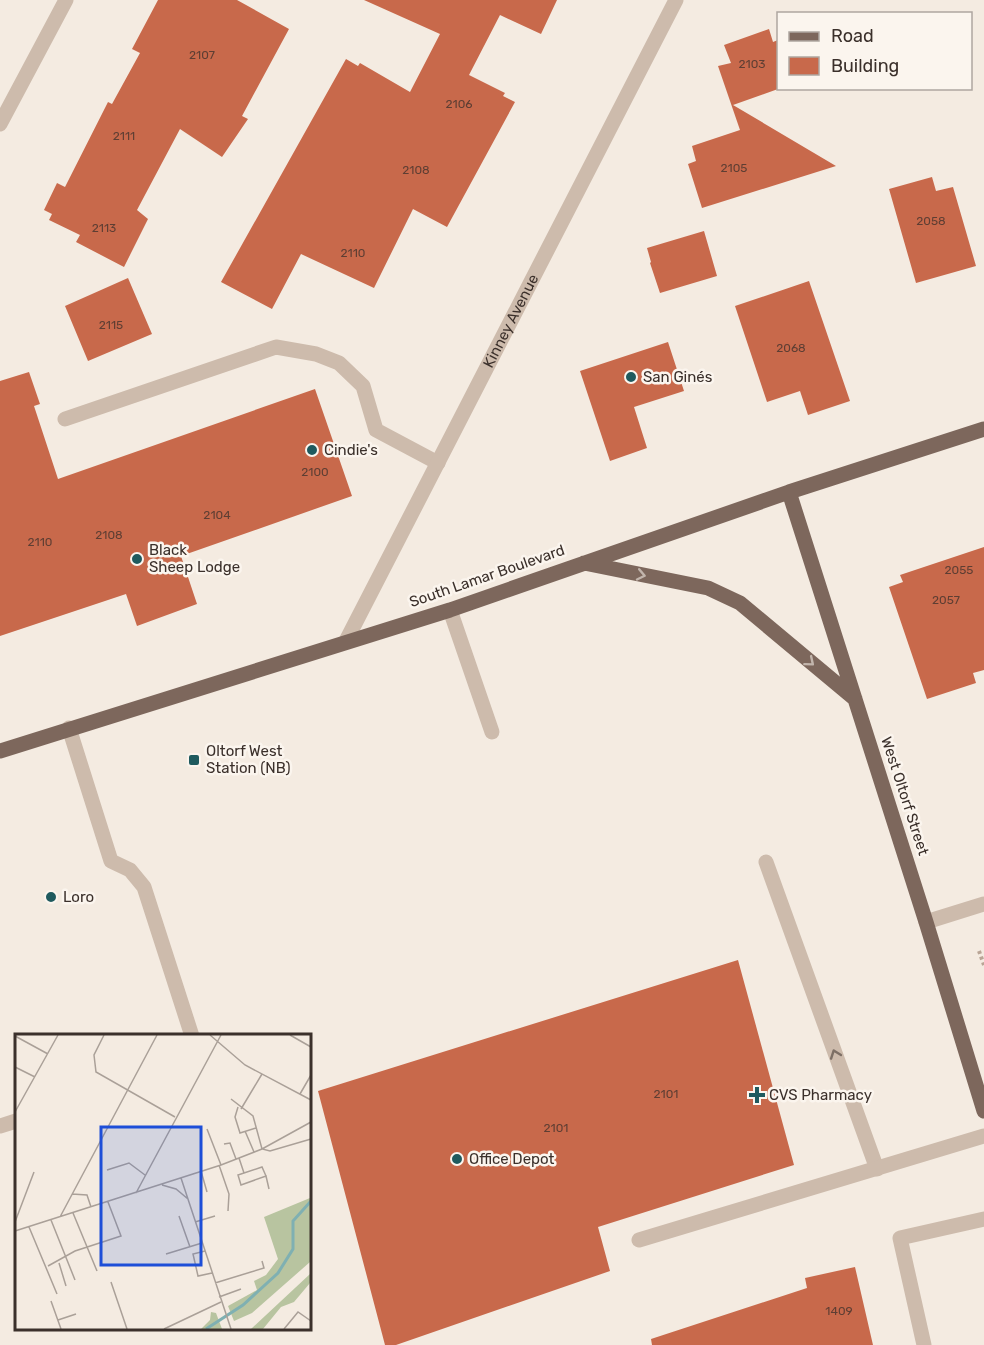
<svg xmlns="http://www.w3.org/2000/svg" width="984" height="1345" viewBox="0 0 984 1345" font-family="Rubik,sans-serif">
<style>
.building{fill:#c8694b}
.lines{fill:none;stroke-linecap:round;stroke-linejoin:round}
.path{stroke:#b9a596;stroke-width:4;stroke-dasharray:3 3;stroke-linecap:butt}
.minor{stroke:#cdbbac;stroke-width:15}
.major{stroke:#7d675c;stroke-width:15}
.oneway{stroke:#c2b5ac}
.oneway2{stroke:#7d6f65}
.poi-dot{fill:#1f5a5e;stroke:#fbf5ee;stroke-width:2}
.labels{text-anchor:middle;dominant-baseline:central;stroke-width:5;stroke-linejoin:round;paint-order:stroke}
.number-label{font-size:12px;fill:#5e3e33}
.street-label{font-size:15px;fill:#3b302b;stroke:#fbf5ee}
.poi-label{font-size:15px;fill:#3b302b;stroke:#fbf5ee;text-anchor:start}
.inset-river{fill:none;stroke:#7fb0b2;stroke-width:3}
.inset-road{fill:none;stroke:#aaa098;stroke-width:1.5}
.view{fill:#1d4ed8;fill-opacity:0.15;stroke:#1d4ed8;stroke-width:3}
.inset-edge{fill:none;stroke:#3b302b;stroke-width:3}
</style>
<rect width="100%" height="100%" fill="#f4ebe1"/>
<path class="building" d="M158,0H237L289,29L242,116L248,119L222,157L180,129L137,210L148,219L124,267L76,242L80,235L49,220L52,214L44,210L57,183L65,187L108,102L112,104L140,53L132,49Z
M364,0H557L541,34L500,15L469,75L505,93L503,96L515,102L447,227L413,209L374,288L301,254L272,309L221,282L346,59L358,66L360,63L410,92L440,34Z
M769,29L773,42L778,40V89L733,105L836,166L702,208L688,164L696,161L692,146L740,130L718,66L731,63L724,45Z
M932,177L936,191L953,187L976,266L916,283L889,189Z
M704,231L717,276L660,293L650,263L651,262L647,248Z
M128,278L152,334L88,361L65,306Z
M809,281L850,401L808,415L800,391L767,402L735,306Z
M668,342L684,391L634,407L647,448L610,461L580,371Z
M29,372L40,404L34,406L58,479L315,389L352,496L181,556L197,604L137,626L126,594L0,636V381Z
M984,547V670L973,673L976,683L927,699L889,587L903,582L900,575Z
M738,960L794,1165L598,1227L610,1271L396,1345H385L318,1091Z
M855,1267L873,1345H652L651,1339L807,1288L805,1278Z"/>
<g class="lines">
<path class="path" d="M979,951L984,965"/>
<g class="minor">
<path d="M0,124L66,0"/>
<path d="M65,419L276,347L316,354L339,363L363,386L376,430L438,463"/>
<path d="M450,610L492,732"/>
<path id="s1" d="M346,641L676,0"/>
<path d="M69,728L111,861L130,870L144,887L192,1036"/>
<path d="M766,862L877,1169"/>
<path d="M926,922L984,904"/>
<path d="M0,1126L16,1121"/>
<path d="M639,1240L984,1136"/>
<path d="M924,1345L900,1238L984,1219"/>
</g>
<path class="major" d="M789,492L926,922L984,1111
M584,563L708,588L740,603L855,699
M0,751L450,610L789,492L984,429"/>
</g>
<defs><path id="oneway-chevron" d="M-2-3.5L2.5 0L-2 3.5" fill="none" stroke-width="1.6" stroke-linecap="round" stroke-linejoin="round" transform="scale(1.5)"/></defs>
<g class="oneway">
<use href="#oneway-chevron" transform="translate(641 575) rotate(12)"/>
<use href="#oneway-chevron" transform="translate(810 662) rotate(40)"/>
</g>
<use class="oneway2" href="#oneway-chevron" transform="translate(835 1054) rotate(-110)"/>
<g class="poi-dot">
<circle cx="631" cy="377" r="6"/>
<circle cx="312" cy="450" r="6"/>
<circle cx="137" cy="559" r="6"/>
<rect x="188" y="754" width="12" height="12" rx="3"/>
<circle cx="51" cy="897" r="6"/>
<path d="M754 1086h6v6h6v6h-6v6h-6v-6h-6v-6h6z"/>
<circle cx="457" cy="1159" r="6"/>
</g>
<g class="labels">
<g class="number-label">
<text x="202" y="55">2107</text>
<text x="752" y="64">2103</text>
<text x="459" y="104">2106</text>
<text x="124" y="136">2111</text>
<text x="734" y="168">2105</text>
<text x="416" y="170">2108</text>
<text x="931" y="221">2058</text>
<text x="104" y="228">2113</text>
<text x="353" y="253">2110</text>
<text x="111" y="325">2115</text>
<text x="791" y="348">2068</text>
<text x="315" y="472">2100</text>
<text x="217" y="515">2104</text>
<text x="109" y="535">2108</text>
<text x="40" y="542">2110</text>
<text x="959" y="570">2055</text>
<text x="946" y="600">2057</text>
<text x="666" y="1094">2101</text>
<text x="556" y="1128">2101</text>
<text x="839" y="1311">1409</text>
</g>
<g class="street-label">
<text stroke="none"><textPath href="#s1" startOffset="360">Kinney Avenue</textPath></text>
<text transform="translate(487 576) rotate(-19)">South Lamar Boulevard</text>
<text transform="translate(905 796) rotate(72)">West Oltorf Street</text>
</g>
<g class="poi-label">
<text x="643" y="377">San Ginés</text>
<text x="324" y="450">Cindie's</text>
<text x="149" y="550">Black<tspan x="149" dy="17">Sheep Lodge</tspan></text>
<text x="206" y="751">Oltorf West<tspan x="206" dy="17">Station (NB)</tspan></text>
<text x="63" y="897">Loro</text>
<text x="769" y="1095">CVS Pharmacy</text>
<text x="469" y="1159">Office Depot</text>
</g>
</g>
<g transform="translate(15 1034)">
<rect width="296" height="296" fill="#f4ebe1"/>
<path d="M295,164V228L237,279L219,287L213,272L242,256L239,247L251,241L263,225L249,183ZM295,240V249L279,268L266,273L248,295H236ZM196,278L201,279L207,295H186L195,286Z" fill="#b8c4a0"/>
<path class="inset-river" d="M191,295L228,271L263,239L278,215V187L296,167"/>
<path class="inset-road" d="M89,1L79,21L81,38L160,83M195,1L230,31L296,66M275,1L296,13M0,2L33,20M0,33L20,43M285,60L296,41M216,65L238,82L247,115L255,117L296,105M223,73L220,83L225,99L241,94M226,75L247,40M0,78L43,1M192,95L206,131M230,97L239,118M209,110L215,109L221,125M224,124L229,139L223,141L226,151L251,142L254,155M204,131L214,160L213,177M92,136L114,129L130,141M186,137L192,158M229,139L247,133L251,142M166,144L216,295M147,151L161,155L173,165M121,159L206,1M57,160L72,161L76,173M58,179L82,237M164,182L175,213M45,183L142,1M36,186L60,246M0,188L19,138M180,188L200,182M14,193L42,260M0,197L206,131L247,115L296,88M190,217L178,220L183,242L197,239M151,220L187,209M44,229L51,252M33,232L60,217L106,202L93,168M96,248L112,295M200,249L249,234L247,227M204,263L226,255M36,267L46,295M43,286L61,280M149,295L206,268M269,295L283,278L296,287"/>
<path class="view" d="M86,93H186V231H86Z"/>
<rect width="296" height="296" class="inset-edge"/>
</g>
<rect x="777" y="12" width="195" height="78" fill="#fbf5ee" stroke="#aea6a0" stroke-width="1.5"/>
<rect x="789" y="32" width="30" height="9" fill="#7d675c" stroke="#aea6a0" stroke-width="1.5"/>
<text x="831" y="42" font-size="18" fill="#3b302b">Road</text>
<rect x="789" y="57" width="30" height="18" fill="#c8694b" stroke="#aea6a0" stroke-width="1.5"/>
<text x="831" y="72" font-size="18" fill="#3b302b">Building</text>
</svg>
